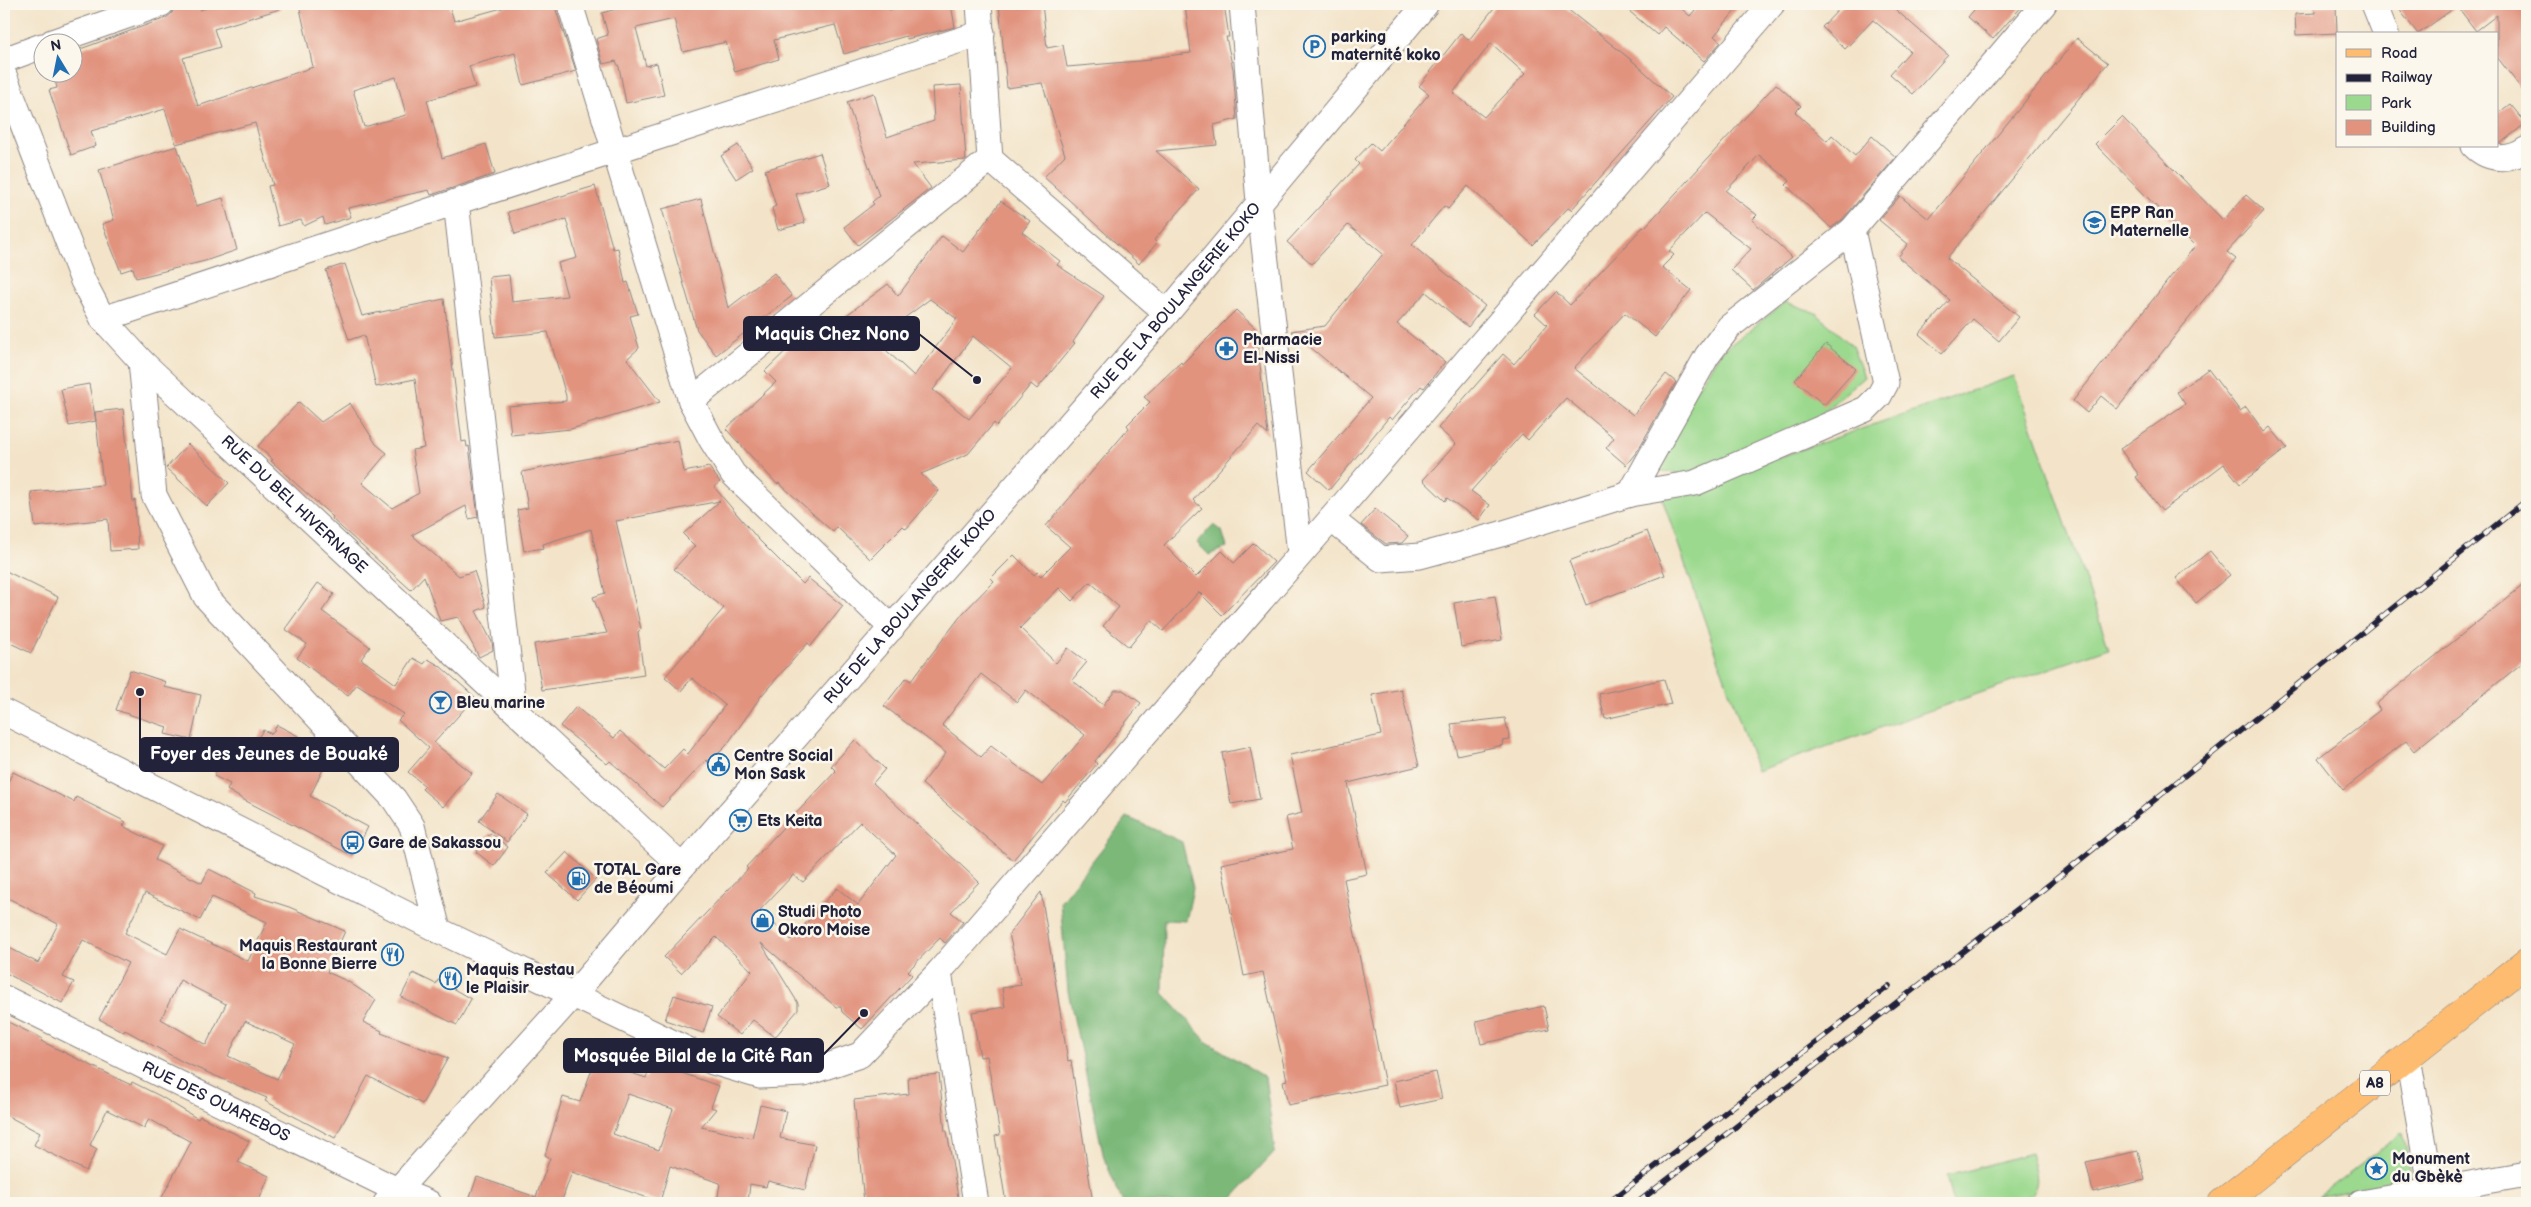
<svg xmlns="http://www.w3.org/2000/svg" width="2531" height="1207" viewBox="0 0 2531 1207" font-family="'Balsamiq Sans',sans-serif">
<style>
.green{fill:#9bd98e;stroke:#5e7e64}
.forest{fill:#7cb979;stroke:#4f6e5a}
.building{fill:#e1937e;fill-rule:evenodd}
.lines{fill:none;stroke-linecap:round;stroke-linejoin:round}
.minor-casing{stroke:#8a8382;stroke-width:27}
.major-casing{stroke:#8a8382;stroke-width:29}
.minor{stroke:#fff;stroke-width:25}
.major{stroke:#febc70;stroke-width:28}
.rail-casing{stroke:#22223b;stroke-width:5.5}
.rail{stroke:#fbf7ec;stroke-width:4;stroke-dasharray:11;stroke-linecap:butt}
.labels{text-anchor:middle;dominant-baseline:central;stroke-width:5;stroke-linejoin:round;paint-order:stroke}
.shield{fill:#fbf7ec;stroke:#636270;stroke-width:1}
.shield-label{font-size:15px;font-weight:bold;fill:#22223b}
.poi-label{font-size:16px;font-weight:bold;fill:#22223b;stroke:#fbf7ec;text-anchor:start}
.street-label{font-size:16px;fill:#22223b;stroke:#fbf7ec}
.leader{fill:none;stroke:#22223b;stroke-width:2}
.callout-dot{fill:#22223b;stroke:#fbf7ec;stroke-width:2}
.callout{fill:#22223b;stroke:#22223b;stroke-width:2}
.callout-label{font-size:18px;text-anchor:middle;font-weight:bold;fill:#fff}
</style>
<rect width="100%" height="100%" fill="#fbf7ec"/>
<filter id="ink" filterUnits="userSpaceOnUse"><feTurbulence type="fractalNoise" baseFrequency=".02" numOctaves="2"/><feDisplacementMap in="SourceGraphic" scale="10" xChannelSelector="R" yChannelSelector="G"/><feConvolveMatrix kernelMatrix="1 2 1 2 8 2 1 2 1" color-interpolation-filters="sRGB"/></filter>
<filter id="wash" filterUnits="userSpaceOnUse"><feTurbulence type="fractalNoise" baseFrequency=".0096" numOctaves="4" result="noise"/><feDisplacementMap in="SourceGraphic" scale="20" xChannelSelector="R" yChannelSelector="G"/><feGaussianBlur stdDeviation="1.12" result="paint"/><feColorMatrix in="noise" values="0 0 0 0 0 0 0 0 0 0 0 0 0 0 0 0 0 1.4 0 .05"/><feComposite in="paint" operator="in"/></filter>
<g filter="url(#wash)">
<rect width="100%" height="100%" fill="#f3e4c9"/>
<path class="green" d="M1786,302L1816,313L1852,346L1864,377L1793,438L1693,477L1645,467L1721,352Z
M2014,376L2109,648L1757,771L1662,498Z
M2403,1132L2412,1179L2317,1197Z
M2031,1153C2037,1177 2044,1189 2019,1203H1954L1947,1176Z"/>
<path class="forest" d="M1213,525L1222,531L1227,547L1209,555L1197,543Z
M1127,817L1182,842L1193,888L1186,921L1164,920L1163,993L1207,1042L1265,1077L1275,1152L1228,1203H1123L1104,1158L1068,991L1060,902Z"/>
<g id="blocks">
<path class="building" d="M175,4H199L200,10L220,4H279L280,9L214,29L220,47L183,58L198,106L313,67L299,4H449L454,21L517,4H554L576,71L523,85L515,53L469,66L475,87L427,100L442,158L486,144L495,174L431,195L429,190L348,208L351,217L325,225L323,217L304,226L301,220L278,226L268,186L273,185L255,123L176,144L165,109L91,131L96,146L71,155L49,90L57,88L53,72H72V52L166,18L172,13ZM396,77L406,115L364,127L353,90Z
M634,4H888L889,10L909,4H951L955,27L907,39L906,36L844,54L835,25L774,40L779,59L735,72L726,42L683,52L674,19L636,28L646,66L657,63L664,95L626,103L619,67L616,61L603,64L596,39L608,35L602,13Z
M999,4H1042L1047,48L1063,45L1067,67L1151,60L1150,58L1191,53L1185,4H1224L1229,37H1226L1233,69L1237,119L1214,125L1217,145L1156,151L1199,189L1154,240L1157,243L1139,264L1044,177L1065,155L1042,83L1007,88Z
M1497,4H1561L1635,63L1672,97L1571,210L1568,208L1533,245L1468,186L1448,209L1444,206L1412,245L1485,306L1468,327L1426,292L1397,324L1445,362L1424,388L1421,386L1392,420L1389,417L1329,490L1308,471L1371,398L1291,331L1325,326L1383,254L1348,225L1312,264L1287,242L1359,164L1355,160L1371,143L1380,151L1429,94L1419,86L1438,62L1461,33L1469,40ZM1491,43L1525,74L1484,117L1453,93Z
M1621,4H1676L1690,16L1700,4H1741L1714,36L1721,42L1704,61L1664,27L1657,35Z
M1844,4H1889L1948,55L1913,94L1890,74L1910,51L1873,20L1845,49L1822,27Z
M1979,4H2024L1993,39L1968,17Z
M2395,4H2527V96L2497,57V15L2476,31L2457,6L2418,34Z
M2336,5L2337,33L2296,35L2295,14L2316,13L2315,6Z
M2077,38L2108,63L1947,258L2019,317L1999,341L1973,319L1942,354L1919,334L1950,300L1898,257L1908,244L1879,220L1900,196L1929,219Z
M1776,84L1801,106L1795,112L1827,141L1832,135L1855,156L1872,136L1896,157L1842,220L1831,228L1786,185L1790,181L1759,155L1726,191L1757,215L1752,220L1792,257L1753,290L1731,270L1751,249L1705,213L1669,251L1674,255L1662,267L1691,290L1655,337L1625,313L1574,368L1633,415L1666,374L1676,382L1638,450L1626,465L1606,448L1614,438L1566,398L1528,440L1522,434L1471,491L1490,505L1479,520L1447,498L1445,501L1423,480L1456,444L1438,428L1503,354L1514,364L1547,325L1535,314L1556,292L1570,305L1643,227L1644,228Z
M961,85L966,160L913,164L931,188L858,245L844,227L874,204L872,202L879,196L847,102L874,93L887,137L934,121L932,87Z
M2510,104L2526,123L2501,143H2497V114Z
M2122,117L2223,220L2246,195L2264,211L2227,252L2236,259L2117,409L2101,396L2087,413L2073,401L2195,246L2095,144Z
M738,145L753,168L736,179L721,156Z
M177,146L196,206L223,198L237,250L205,261L136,278L133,268L121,272L102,224L114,220L99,170Z
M820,153L830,184L796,194L805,223L778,230L772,208L776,206L765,170Z
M595,186L613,249L618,248L625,283L628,282L638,314L630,316L639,348L627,359L660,402L571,429L511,435L508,406L566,401V396L548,332L495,337L489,277L509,275L512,302L567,296L558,263L577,258L566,219L515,234L508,212Z
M701,199L728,308L774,273L792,296L716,355L697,330L662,209Z
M1001,201L1030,221L1022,232L1060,261L1057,265L1104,296L1073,342L1075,343L1037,389L1031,384L997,426L994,423L968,454L921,474L939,491L906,529L903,526L870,559L837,527L833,532L779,483L777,484L726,429L776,382L765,371L797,340L802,345L821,323L828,329L888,284L898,296L942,236L963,252ZM930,299L957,319L914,376L875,340ZM973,336L1012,368L969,419L933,390Z
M345,264L362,316L444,299L462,442L466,441L467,447L469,446L478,517L469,519L466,506L412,535L459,576L474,571L486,607L476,611L492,642L493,650L479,657L458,617L440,621L424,576L411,590L332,519L333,517L271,461L273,460L258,446L299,402L321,422L350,403L376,444L387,453L362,483L392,508L419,493L412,450L424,448L415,379L376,387L364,335L349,340L326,270Z
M1236,310L1256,329L1268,435L1258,426L1193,500L1202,508L1164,545L1196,577L1222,551L1234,563L1254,543L1274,562L1222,615L1199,592L1163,631L1151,620L1129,647L1103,626L1119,607L1090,582L1072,601L1059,588L1020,628L1056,663L1068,648L1087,662L1072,680L1103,705L1115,690H1123L1141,703L1095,761L1097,764L1065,802L1063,800L1013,860L922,784L946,753L884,706L906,678L911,681L963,613L994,581L991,578L1014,555L1034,575L1037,572L1041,576L1070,547L1046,526L1129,428L1127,425L1150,402L1144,397L1181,362L1182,364ZM981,674L1017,702L1026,690L1085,735L1042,785L991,746L981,757L942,725Z
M1826,344L1856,369L1824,405L1795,380Z
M2208,369L2240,411L2246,407L2264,432L2270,427L2287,448L2240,484L2224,464L2162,511L2136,477L2139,475L2120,449L2185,404L2177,392Z
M89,384L96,421L69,426L61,389Z
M123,409L133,502L135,500L138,549L110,551L108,519L35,527L31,492L103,485L95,412Z
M678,440L684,472L709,467L720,482L714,487L758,539L803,584L808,578L843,606L811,646L808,643L761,696L726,746L709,763L706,760L662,807L610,761L607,764L560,726L576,707L614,738L620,731L664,769L683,749L688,754L725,705L692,678L681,691L665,677L724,608L674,569L695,546L683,534L720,501L616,521L641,629L638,632L644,675L542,690L534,644L607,633L593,597L605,593L591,529L543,544L544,548L524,551L517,510L528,508L522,472Z
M188,444L229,483L207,506L166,468Z
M1375,509L1408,536L1402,543L1386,544L1361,525Z
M1647,531L1665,575L1586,605L1569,561Z
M2210,551L2230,575L2196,603L2176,578Z
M4,570L58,597L31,653L4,640Z
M2527,582V659L2414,751L2406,741L2343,790L2318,758L2380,710L2376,704Z
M318,583L334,594L322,611L370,647L361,659L396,684L413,658L424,664L428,659L440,666L475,697L434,743L472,773L443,807L422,789L425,786L408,772L429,748L398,720L404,714L357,684L348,696L297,658L307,644L285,629Z
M1495,596L1502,640L1461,647L1454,603Z
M130,670L166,682L164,687L201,695L191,740L165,734L167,727L116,710Z
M1664,679L1671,704L1605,719L1599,694Z
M1401,689L1419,766L1348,783L1367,874L1344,879L1385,1085L1288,1105L1283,1081L1287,1080L1263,972L1244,976L1221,864L1293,849L1286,817L1302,813L1290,755L1381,735L1372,695Z
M1505,718L1510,740L1502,741L1503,745L1457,755L1451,724Z
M277,725L331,753L310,796L368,827L353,856L244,800L227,790L230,784L214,776L216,772L190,760L199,740L243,761L263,730L272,734Z
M855,740L885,769L873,783L979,882L951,912L963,922L945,943L940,938L908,971L912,975L862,1029L842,1012L841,1007H836L761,943L798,1003V1010L775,1037L753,1020L740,1035L717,1017L752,971L716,937L681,973L664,957L748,869L746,867L836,771L831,766ZM860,822L896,855L858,905L837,888L791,940L760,910L793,875L803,882Z
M1250,747L1260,799L1231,804L1222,753Z
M13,772L74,802L76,797L126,822L123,826L162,846L155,860L202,883L209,869L256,893L255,896L289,907L345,931L327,972L347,981L376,1000L363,1022L382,1031L381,1033L448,1058L422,1104L368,1076L335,1138L265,1101L267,1098L183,1062L125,1030L124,1032L99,1019L128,963L83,940L63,977L74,982L62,1003L4,972V945L38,963L58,924L4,896V790ZM145,893L200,920L212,897L267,922L248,961L180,929L167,954L125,933ZM180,980L226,1004L206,1045L161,1019ZM245,1021L295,1044L277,1079L228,1056Z
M498,794L527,814L507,842L479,821Z
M490,833L508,847L494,866L476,852Z
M567,852L596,879L577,900L547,873Z
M1041,892L1068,1061L1071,1060L1093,1203H1006L995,1136L1000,1135L987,1056L980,1057L972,1012L1005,1007L1002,988L1021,985L1009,934Z
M413,973L436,984L438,980L471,999L457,1025L401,997Z
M674,995L712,1007L703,1033L665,1020Z
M1544,1006L1549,1029L1481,1044L1476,1021Z
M4,1020L43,1039L41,1041L131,1085L132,1082L160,1096L198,1119L200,1116L249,1141L238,1162L269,1176L258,1203H159L191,1142L149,1119L144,1128L107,1110L90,1145L97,1149L86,1171L34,1145L40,1133L4,1114Z
M653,1059L677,1068L676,1071L719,1086L711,1107L716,1109L701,1127L752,1138L760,1105L786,1111L780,1138L815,1145L805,1190L768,1181L766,1187L750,1184L748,1203H717L720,1183L670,1166L660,1202L572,1172L561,1203H468L477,1177L536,1197L550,1158L545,1155L563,1097L580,1102L595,1061L646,1078ZM628,1094L673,1109L659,1150L613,1134Z
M1436,1072L1442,1099L1400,1108L1394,1081Z
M939,1074L945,1131H947L959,1203H864L854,1100L909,1094L908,1077Z
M2138,1151L2145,1180L2093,1192L2086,1162Z"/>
</g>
</g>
<g filter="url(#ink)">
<use href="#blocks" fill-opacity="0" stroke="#8a8382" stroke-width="1"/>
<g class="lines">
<defs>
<g id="minor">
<path d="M570,4L691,401L711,439L733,474L892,628"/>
<path d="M979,4L990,159L1167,313"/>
<path d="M1242,4L1259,202L1300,553"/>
<path d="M2374,4L2386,34"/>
<path d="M52,42L161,4"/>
<path d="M4,60L42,46"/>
<path id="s1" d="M4,75L83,281L103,319L141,361L682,867"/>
<path d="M2474,146C2489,161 2510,161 2527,149"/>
<path d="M456,202L514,709"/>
<path d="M103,319L456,202L982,33"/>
<path d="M141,361L154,495L206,597L394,799L412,826L438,930"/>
<path d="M691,401L990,159"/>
<path d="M1630,494L1707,356L1729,327L1852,230"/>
<path d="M1331,519L1381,559L1420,556L1501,534L1630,494L1695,483L1866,409L1879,396L1886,383L1852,230L2044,4"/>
<path d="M4,712L438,930L713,1062L760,1076L804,1074L860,1055L939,972L1331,519L1772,4"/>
<path d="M939,972L976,1203"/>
<path id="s2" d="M4,998L397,1190L429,1203"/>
<path d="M2408,1057L2433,1203"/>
<path id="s3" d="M386,1203L574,994L682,867L1167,313L1426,4"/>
<path d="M2361,1203L2527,1174"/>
</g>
<path id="major" d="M2222,1203L2527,962"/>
</defs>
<use href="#minor" class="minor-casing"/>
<use href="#major" class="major-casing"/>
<use href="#minor" class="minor"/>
<use href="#major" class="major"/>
<defs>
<path id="rail" d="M1608,1203L1889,986
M1637,1203L2050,884L2527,500"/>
</defs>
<use href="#rail" class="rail-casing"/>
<use href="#rail" class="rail"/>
</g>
</g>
<defs>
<symbol id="parking-ring" viewBox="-11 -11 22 22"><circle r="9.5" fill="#fbf7ec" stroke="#1f6fb2" stroke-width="1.5"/><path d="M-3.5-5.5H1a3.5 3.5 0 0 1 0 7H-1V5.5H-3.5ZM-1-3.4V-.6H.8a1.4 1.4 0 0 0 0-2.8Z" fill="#1f6fb2"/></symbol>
<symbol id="school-ring" viewBox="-11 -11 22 22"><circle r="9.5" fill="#fbf7ec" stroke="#1f6fb2" stroke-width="1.5"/><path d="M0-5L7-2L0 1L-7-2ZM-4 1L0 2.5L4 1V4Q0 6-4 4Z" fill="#1f6fb2"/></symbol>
<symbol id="pharmacy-ring" viewBox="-11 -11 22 22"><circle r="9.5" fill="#fbf7ec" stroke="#1f6fb2" stroke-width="1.5"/><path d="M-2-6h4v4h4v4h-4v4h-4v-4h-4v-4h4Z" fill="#1f6fb2"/></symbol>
<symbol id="bar-ring" viewBox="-11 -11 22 22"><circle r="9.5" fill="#fbf7ec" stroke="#1f6fb2" stroke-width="1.5"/><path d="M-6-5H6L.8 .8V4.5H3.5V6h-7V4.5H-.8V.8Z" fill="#1f6fb2"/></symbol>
<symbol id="civic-ring" viewBox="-11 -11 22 22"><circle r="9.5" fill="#fbf7ec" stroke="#1f6fb2" stroke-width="1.5"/><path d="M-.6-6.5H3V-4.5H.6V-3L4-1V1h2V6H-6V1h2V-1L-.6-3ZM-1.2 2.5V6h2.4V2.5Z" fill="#1f6fb2"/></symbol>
<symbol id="supermarket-ring" viewBox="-11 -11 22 22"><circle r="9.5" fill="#fbf7ec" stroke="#1f6fb2" stroke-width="1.5"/><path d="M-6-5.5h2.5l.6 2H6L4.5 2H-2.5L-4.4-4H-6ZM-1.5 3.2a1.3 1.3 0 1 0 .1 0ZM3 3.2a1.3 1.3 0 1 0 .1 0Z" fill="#1f6fb2"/></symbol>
<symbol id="bus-ring" viewBox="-11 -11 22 22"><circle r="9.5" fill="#fbf7ec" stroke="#1f6fb2" stroke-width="1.5"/><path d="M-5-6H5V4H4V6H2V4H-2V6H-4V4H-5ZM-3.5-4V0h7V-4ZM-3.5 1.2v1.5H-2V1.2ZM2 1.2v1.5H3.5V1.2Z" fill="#1f6fb2"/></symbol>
<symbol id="fuel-ring" viewBox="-11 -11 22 22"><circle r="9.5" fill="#fbf7ec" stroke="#1f6fb2" stroke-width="1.5"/><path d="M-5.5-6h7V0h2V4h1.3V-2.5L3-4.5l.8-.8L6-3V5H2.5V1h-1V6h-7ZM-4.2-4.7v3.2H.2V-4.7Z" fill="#1f6fb2"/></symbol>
<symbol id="shop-ring" viewBox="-11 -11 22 22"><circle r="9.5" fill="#fbf7ec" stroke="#1f6fb2" stroke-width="1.5"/><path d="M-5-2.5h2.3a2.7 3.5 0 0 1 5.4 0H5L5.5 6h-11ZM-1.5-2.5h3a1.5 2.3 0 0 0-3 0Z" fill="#1f6fb2"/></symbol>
<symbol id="restaurant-ring" viewBox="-11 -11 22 22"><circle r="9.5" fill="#fbf7ec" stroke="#1f6fb2" stroke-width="1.5"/><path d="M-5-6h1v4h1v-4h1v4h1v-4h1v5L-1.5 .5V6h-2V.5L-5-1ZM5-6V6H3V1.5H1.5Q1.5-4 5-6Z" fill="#1f6fb2"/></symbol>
<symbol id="sight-ring" viewBox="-11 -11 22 22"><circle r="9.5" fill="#fbf7ec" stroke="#1f6fb2" stroke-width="1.5"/><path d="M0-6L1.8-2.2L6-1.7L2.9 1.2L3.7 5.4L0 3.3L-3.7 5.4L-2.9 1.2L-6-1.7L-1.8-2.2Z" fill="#1f6fb2"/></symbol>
</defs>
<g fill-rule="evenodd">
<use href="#parking-ring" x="1302" y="34" width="25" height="25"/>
<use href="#school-ring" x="2082" y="210" width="25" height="25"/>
<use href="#pharmacy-ring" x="1214" y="336" width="25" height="25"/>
<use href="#bar-ring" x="428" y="690" width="25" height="25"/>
<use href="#civic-ring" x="706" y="752" width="25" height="25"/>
<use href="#supermarket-ring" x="728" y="808" width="25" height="25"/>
<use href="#bus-ring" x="340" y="830" width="25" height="25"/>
<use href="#fuel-ring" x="566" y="866" width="25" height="25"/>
<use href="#shop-ring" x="750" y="908" width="25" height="25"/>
<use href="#restaurant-ring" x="380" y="942" width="25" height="25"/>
<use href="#restaurant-ring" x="438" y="966" width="25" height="25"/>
<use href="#sight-ring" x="2364" y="1156" width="25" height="25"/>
</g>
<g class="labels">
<rect class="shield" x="2360" y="1070.5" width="30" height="25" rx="4"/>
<g class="shield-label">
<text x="2375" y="1083">A8</text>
</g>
<g class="poi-label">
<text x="1331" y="37">parking<tspan x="1331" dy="18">maternité koko</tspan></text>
<text x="2110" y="213">EPP Ran<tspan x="2110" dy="18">Maternelle</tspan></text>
<text x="1243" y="340">Pharmacie<tspan x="1243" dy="18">El-Nissi</tspan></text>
<text x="456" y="703">Bleu marine</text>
<text x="734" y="756">Centre Social<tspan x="734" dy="18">Mon Sask</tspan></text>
<text x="757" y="821">Ets Keita</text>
<text x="368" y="843">Gare de Sakassou</text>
<text x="594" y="870">TOTAL Gare<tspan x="594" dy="18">de Béoumi</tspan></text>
<text x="778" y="912">Studi Photo<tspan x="778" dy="18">Okoro Moise</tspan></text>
<text x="377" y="946" text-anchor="end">Maquis Restaurant<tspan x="377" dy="18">la Bonne Bierre</tspan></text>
<text x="466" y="970">Maquis Restau<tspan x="466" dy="18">le Plaisir</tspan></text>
<text x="2392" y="1159">Monument<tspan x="2392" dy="18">du Gbèkè</tspan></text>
</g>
<g class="street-label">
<text stroke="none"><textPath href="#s3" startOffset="1199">RUE DE LA BOULANGERIE KOKO</textPath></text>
<text stroke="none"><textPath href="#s1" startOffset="530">RUE DU BEL HIVERNAGE</textPath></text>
<text stroke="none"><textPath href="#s3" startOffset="794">RUE DE LA BOULANGERIE KOKO</textPath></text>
<text stroke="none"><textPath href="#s2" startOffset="236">RUE DES OUAREBOS</textPath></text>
</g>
</g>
<path class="leader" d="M977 380L919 334M140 692L140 754M864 1013L823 1055"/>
<g class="callout-dot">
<circle cx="977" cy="380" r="5"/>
<circle cx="140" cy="692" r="5"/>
<circle cx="864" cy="1013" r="5"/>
</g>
<g class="callout">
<rect x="744" y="317" width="175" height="33" rx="5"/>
<rect x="140" y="738" width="258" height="33" rx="5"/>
<rect x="564" y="1039" width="259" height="33" rx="5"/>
</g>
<g class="callout-label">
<text x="832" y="340">Maquis Chez Nono</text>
<text x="269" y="760">Foyer des Jeunes de Bouaké</text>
<text x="693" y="1062">Mosquée Bilal de la Cité Ran</text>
</g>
<rect width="2531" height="1207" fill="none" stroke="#fbf7ec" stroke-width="20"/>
<rect x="2336" y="32" width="162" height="115" fill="#fbf7ec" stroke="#a4a2a5"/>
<rect x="2346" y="49" width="25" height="8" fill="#febc70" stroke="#a4a2a5"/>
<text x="2381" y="58" font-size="15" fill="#22223b">Road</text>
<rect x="2346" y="74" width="25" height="8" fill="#22223b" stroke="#a4a2a5"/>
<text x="2381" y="82" font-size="15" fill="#22223b">Railway</text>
<rect x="2346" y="95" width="25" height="15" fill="#9bd98e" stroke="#a4a2a5"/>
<text x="2381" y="108" font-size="15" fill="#22223b">Park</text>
<rect x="2346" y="120" width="25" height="15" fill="#e1937e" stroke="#a4a2a5"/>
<text x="2381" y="132" font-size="15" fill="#22223b">Building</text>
<g transform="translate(58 58) rotate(350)"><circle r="24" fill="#fbf7ec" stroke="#a4a2a5"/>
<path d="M0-4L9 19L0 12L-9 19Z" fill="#1f6fb2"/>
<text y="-8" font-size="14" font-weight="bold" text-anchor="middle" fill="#22223b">N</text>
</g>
</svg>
